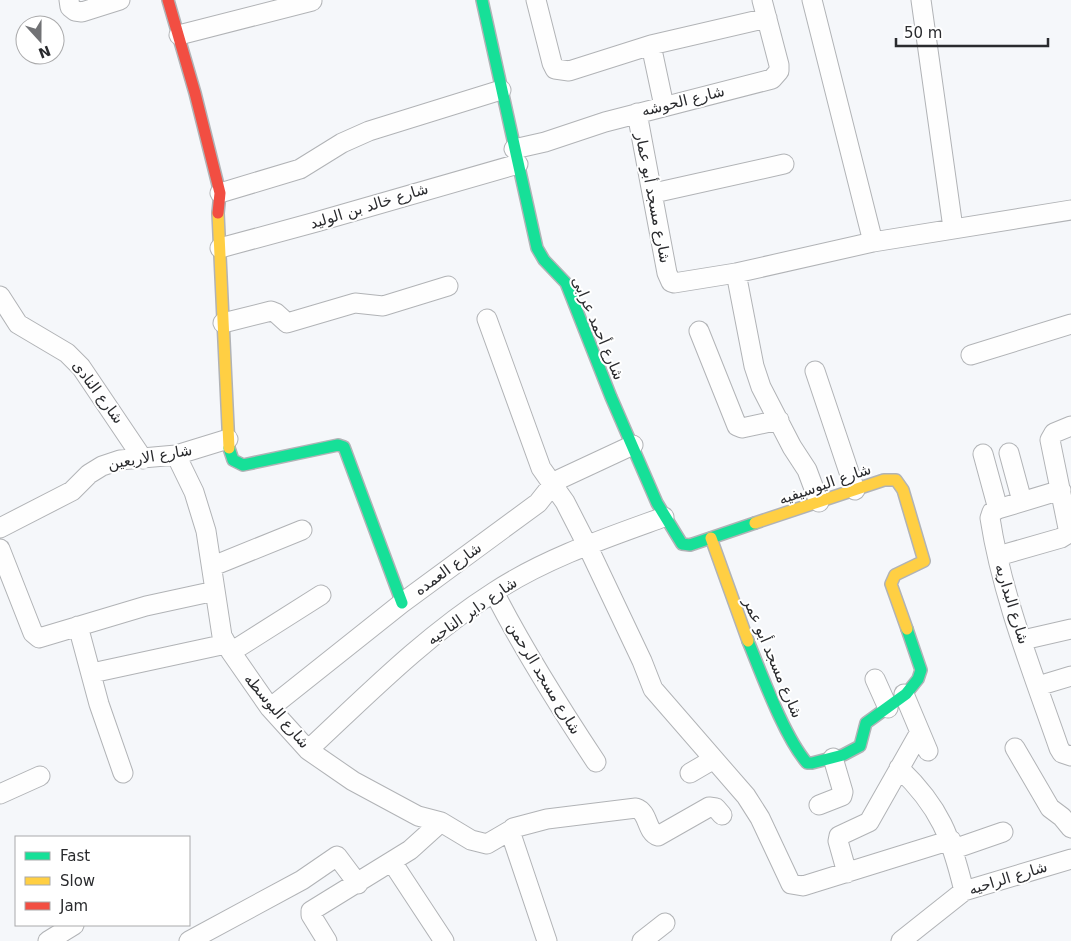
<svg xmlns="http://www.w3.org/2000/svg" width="1071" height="941" viewBox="0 0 1071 941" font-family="'DejaVu Sans',Vazirmatn,sans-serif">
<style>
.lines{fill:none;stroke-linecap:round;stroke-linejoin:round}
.street-casing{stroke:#b1b3b6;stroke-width:21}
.fast-casing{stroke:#b1b3b6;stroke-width:14}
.slow-casing{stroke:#b1b3b6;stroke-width:14}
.jam-casing{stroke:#b1b3b6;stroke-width:14}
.street{stroke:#fefefe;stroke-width:19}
.fast{stroke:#16e098;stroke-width:11}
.slow{stroke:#ffcf43;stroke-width:11}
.jam{stroke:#f24e42;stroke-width:11}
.labels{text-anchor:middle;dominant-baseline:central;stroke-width:4;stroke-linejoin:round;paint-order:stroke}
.street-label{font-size:15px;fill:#2a2b2e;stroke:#fff}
</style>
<rect width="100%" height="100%" fill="#f5f7fa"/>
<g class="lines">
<defs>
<path id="street" d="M69,0L70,7L75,11L82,12L120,0
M536,0L552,63L555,69L569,71L651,45
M812,0L873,242
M921,0L953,228
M179,35L312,1
M664,106L651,45L767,18
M637,113L667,273L671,282L674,283L736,273L873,242L1071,210
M514,149L545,142L605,122L772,79L779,71V65L762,0
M220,193L300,169L342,143L369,131L501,90
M654,193L784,164
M220,248L316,222L518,164
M736,273L754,366L761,387L792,447L807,470L819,502
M0,296L18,324L67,353L81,367L143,459
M487,319L541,468L565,502L587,545L642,661L653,689L746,796L760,818L791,884L803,886L951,840
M223,323L271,311L276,313L287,323L355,303L383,306L448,286
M699,331L737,426L742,428L779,420
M971,355L1071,324
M815,371L855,490
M1009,453L1022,501
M983,454L998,509
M176,455L194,492L206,531L222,636L231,652L270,708L308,750L353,781L418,816L441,822L471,840L487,844L511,830
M1061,490L998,509L992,512L990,518C1002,596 1033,673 1059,748L1062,753L1071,756
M0,528L72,491L89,474L102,466L120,460L176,455L228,439
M0,549L33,633L39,638L146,606L215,591
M998,556L1061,538L1069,533L1050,440L1054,433L1071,426
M213,566L302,530
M494,592C524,651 559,706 596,762
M78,626L99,704L123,773
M1023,640L1071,629
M231,652L321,595
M92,673L226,644
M875,679L888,708
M1038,686L1071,676
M904,694L928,751
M270,708L402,603L538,503L553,484L560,479L633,445
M1015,748L1050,808L1062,817L1071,828
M308,750C367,695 425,636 494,592C546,558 606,538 664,517
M899,768C940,807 951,837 964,891
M690,773L714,759
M0,794L40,776
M819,805L842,796L843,792L833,758
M954,849L1003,832
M392,862L444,941
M847,873L838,841L839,836L869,822L920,732
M48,941L74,925
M189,941L302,880L337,856L358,884
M327,941L311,915V911L410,850L441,822
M547,941L511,834L513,828L547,819L636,808C649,812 646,832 658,836L709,807L716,808L722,815
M642,941L665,923
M901,941L964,891L1071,859"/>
<path id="fast" d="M482,0L537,248L544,260L566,283L611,397L657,503L682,544L690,545L755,523
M229,448L233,460L243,465L338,445L344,447L402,603
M748,641C762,675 784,736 807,763H812L843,755L860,746L866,723L906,694L918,679L921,670L907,629"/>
<path id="slow" d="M218,213L229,448
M755,523L884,480H896L903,490L924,561L895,575L891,584L907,629
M711,538L748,641"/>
<path id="jam" d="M168,0L195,93L220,193L218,213"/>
</defs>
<use href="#street" class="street-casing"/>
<use href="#fast" class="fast-casing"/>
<use href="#slow" class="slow-casing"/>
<use href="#jam" class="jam-casing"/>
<use href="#street" class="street"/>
<use href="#fast" class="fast"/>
<use href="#slow" class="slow"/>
<use href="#jam" class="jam"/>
</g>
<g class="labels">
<g class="street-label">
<text transform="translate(683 101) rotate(-14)">شارع الحوشه</text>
<text transform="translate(653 198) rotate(79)">شارع مسجد أبو عمار</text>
<text transform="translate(369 206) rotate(-17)">شارع خالد بن الوليد</text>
<text transform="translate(598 328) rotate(67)">شارع أحمد عرابى</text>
<text transform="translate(98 392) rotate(53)">شارع النادى</text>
<text transform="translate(150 457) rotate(-10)">شارع الاربعين</text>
<text transform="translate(825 484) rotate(-19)">شارع اليوسيفيه</text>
<text transform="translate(448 569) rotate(-36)">شارع العمده</text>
<text transform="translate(1012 604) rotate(73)">شارع البداريه</text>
<text transform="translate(472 611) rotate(-35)">شارع داير الناحيه</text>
<text transform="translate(773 658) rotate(67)">شارع مسجد أبو عمر</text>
<text transform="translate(544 678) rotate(59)">شارع مسجد الرحمن</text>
<text transform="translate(277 711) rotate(50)">شارع البوسطه</text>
<text transform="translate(1008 878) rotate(-17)">شارع الراحيه</text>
</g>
</g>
<rect x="15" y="836" width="175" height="90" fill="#ffffff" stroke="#aaaaab"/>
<rect x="25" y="852" width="25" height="8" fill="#16e098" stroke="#aaaaab"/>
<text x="60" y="861" font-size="15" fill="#2a2b2e">Fast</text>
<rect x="25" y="877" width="25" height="8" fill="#ffcf43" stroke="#aaaaab"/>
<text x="60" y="886" font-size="15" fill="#2a2b2e">Slow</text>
<rect x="25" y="902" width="25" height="8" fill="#f24e42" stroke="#aaaaab"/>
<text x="60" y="911" font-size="15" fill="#2a2b2e">Jam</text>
<g transform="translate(40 40) rotate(159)"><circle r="24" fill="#ffffff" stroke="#aaaaab"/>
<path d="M0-4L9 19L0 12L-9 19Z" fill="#717275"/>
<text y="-8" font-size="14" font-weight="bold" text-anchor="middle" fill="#2a2b2e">N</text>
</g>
<path d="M896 38v8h152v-8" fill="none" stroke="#2a2b2e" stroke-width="2.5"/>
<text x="904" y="38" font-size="15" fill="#2a2b2e" stroke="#ffffff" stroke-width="4" paint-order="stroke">50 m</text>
</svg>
